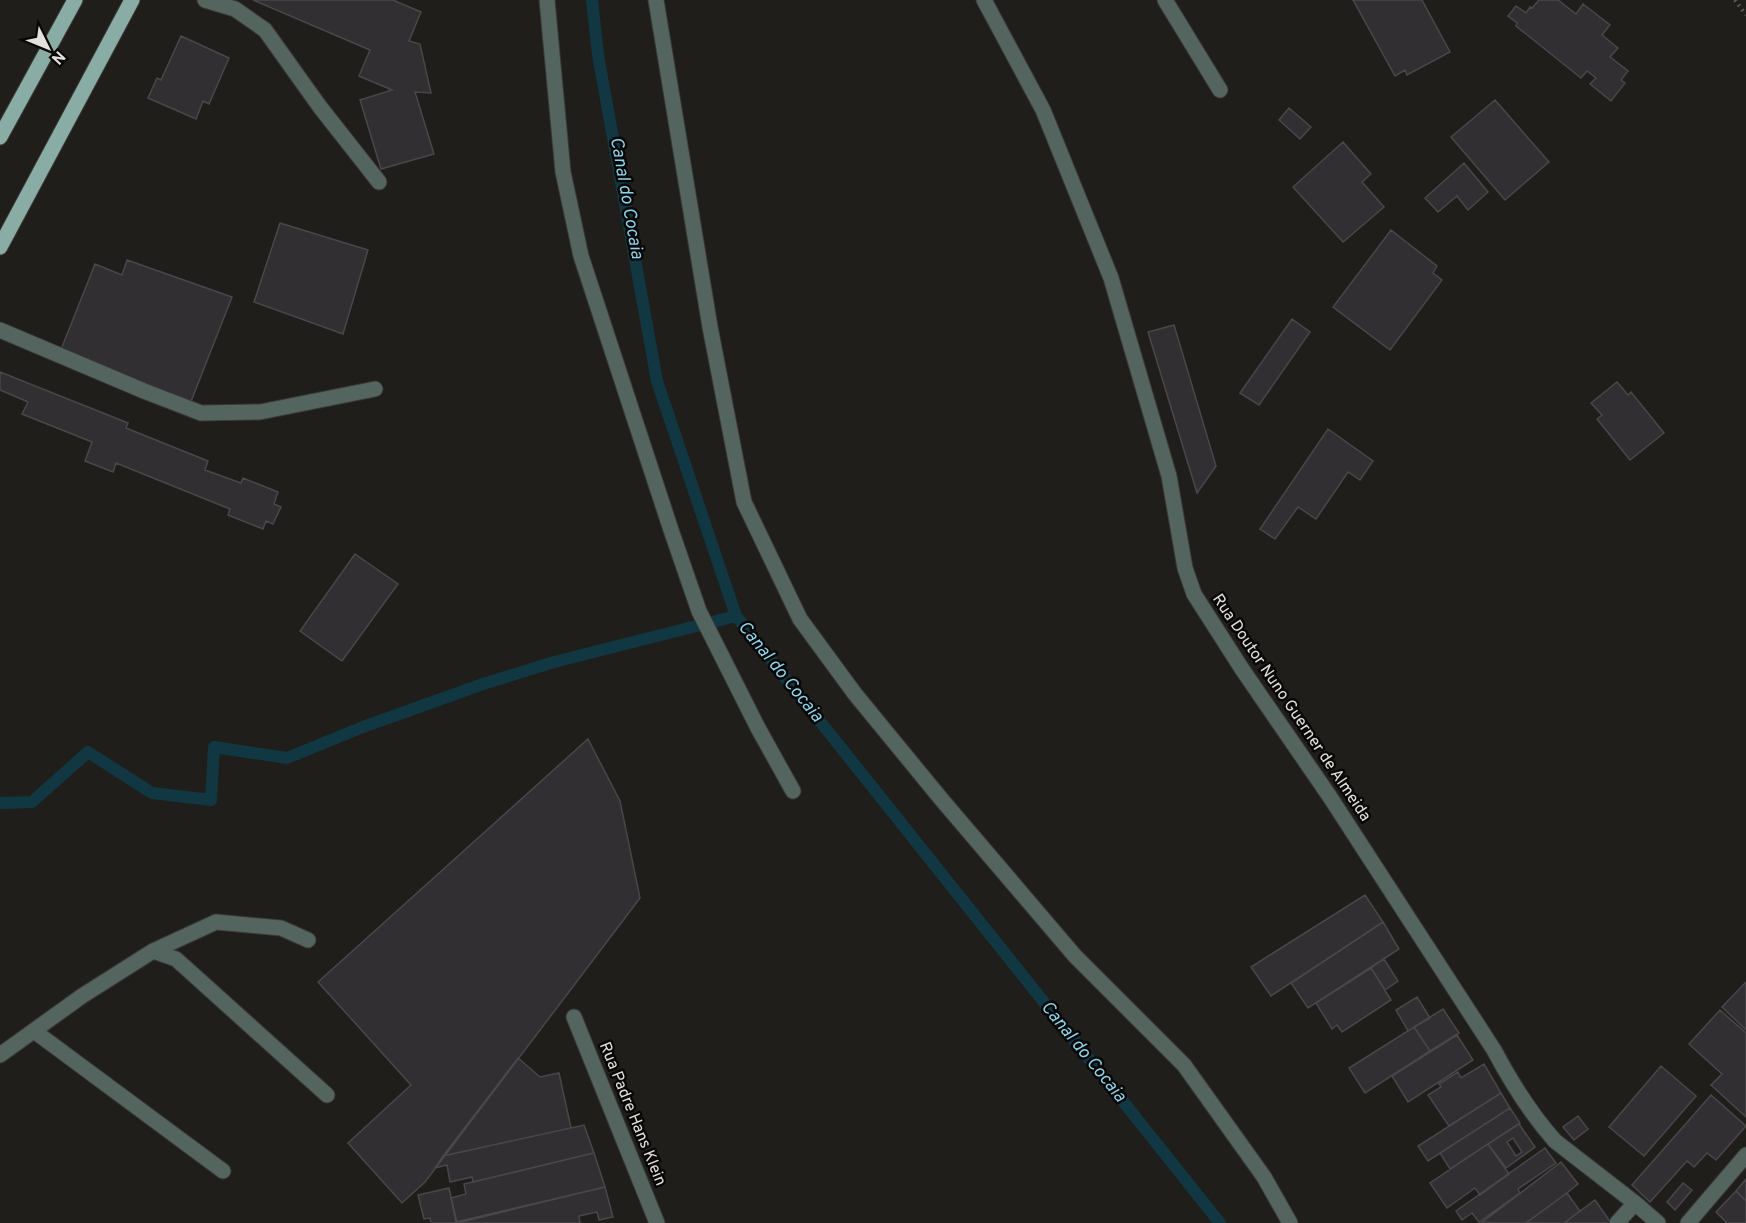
<svg xmlns="http://www.w3.org/2000/svg" width="1746" height="1223" viewBox="0 0 1746 1223" font-family="Overpass,sans-serif">
<style>
.lines{fill:none;stroke-linecap:round;stroke-linejoin:round}
.stream{stroke:#113743;stroke-width:12}
.building{fill:#322f33;stroke:#49474a;stroke-width:1.5;fill-rule:evenodd}
.service-casing{stroke:#3a3936;stroke-width:17}
.minor-casing{stroke:#3a3936;stroke-width:17}
.primary-casing{stroke:#3a3936;stroke-width:17}
.path{stroke:#656460;stroke-width:4;stroke-dasharray:1.5 4.5;stroke-linecap:butt}
.service{stroke:#546560;stroke-width:15}
.minor{stroke:#546560;stroke-width:15}
.primary{stroke:#89aca4;stroke-width:15}
.labels{text-anchor:middle;dominant-baseline:central;stroke-width:5;stroke-linejoin:round;paint-order:stroke}
.street-label{font-size:16px;fill:#e3e2df;stroke:#090807}
.water-label{font-size:18px;font-style:italic;fill:#8ed3ec;stroke:#090807}
</style>
<rect width="100%" height="100%" fill="#1f1e1a"/>
<g class="lines">
<path class="stream" d="M592,0L598,55L657,381L736,616L1220,1223
M0,803L32,802L88,752L152,793L211,800L214,747L287,758L363,727L483,684L554,662L736,616"/>
</g>
<path class="building" d="M253,0H393L421,12L409,41L420,44L431,93L415,92L434,154L381,169L360,100L392,90L359,76L370,50Z
M1353,0H1422L1450,52L1407,75L1405,70L1395,76Z
M1539,0H1558L1576,14L1583,4L1610,25L1602,35L1618,48L1610,57L1628,71L1621,80L1625,83L1611,101L1590,84L1596,78L1587,71L1581,78L1516,26L1517,23L1508,16L1516,6L1526,13L1530,7L1532,8Z
M181,36L229,58L209,104L203,101L196,119L148,98L157,78L161,80Z
M1495,100L1549,162L1505,200L1451,137Z
M1289,108L1311,127L1300,139L1279,120Z
M1343,142L1371,174L1362,182L1384,207L1343,242L1293,187Z
M1464,163L1488,192L1468,210L1457,196L1438,212L1425,198Z
M280,223L368,250L343,334L254,302Z
M1391,230L1437,266L1433,273L1442,280L1390,350L1333,307Z
M127,260L232,297L190,404L60,352L95,264L122,275Z
M1292,319L1310,332L1259,405L1240,393Z
M1174,325L1216,466L1197,493L1148,332Z
M0,372L128,423L126,428L208,461L205,470L241,483L243,478L278,492L274,504L281,507L273,524L266,521L263,529L228,515L230,509L116,463L113,472L85,461L92,442L22,414L28,402L0,390Z
M1617,382L1628,395L1631,392L1664,433L1630,460L1597,419L1602,415L1591,403Z
M1328,429L1373,461L1360,480L1348,472L1316,519L1298,507L1275,539L1260,529Z
M355,554L398,584L342,661L300,631Z
M588,739L620,801L640,898L425,1182L402,1203L348,1143L411,1085L318,982Z
M1365,895L1383,922L1271,996L1251,967Z
M1383,922L1399,949L1308,1008L1291,983Z
M1384,959L1398,981L1385,990L1371,968Z
M1371,968L1391,1000L1342,1032L1337,1025L1332,1029L1316,1003Z
M1746,982V1030L1722,1007Z
M1417,997L1430,1018L1408,1031L1396,1010Z
M1443,1009L1459,1033L1430,1051L1414,1027Z
M1720,1010L1746,1033V1117L1711,1085L1722,1074L1689,1044Z
M1414,1027L1430,1051L1365,1093L1349,1068Z
M1457,1035L1473,1060L1408,1102L1392,1076Z
M518,1058L540,1077L559,1073L571,1128L443,1156Z
M1484,1064L1501,1093L1449,1126L1428,1095L1441,1087L1439,1084L1458,1072L1461,1078Z
M1661,1066L1696,1096L1644,1156L1609,1127Z
M1501,1093L1510,1108L1428,1161L1418,1146Z
M1711,1095L1746,1126L1716,1160L1707,1153L1694,1167L1687,1161L1650,1202L1632,1185Z
M1510,1108L1520,1123L1450,1169L1440,1153Z
M1578,1116L1588,1129L1574,1140L1563,1127Z
M1519,1124L1535,1147L1506,1168L1488,1144ZM1513,1138L1522,1152L1516,1156L1507,1142Z
M584,1125L594,1153L473,1182L472,1177L450,1182L447,1165L435,1168L443,1156Z
M1488,1144L1509,1174L1480,1195L1475,1188L1447,1208L1430,1183Z
M1545,1148L1556,1163L1518,1189L1520,1193L1479,1222L1472,1213L1462,1220L1456,1211Z
M594,1153L605,1187L456,1222L451,1198L466,1194L464,1184Z
M1561,1162L1578,1184L1567,1193L1526,1223H1481Z
M1746,1179V1201L1736,1191Z
M1683,1183L1692,1190L1675,1210L1667,1202Z
M605,1187L613,1217L599,1220L597,1212L579,1216L580,1223H457Z
M449,1188L457,1223H431L430,1218L424,1219L418,1195Z
M1736,1191L1746,1201V1223H1727L1716,1212Z
M1567,1193L1580,1211L1564,1223H1526Z
M1595,1200L1611,1223H1564Z"/>
<g class="lines">
<defs>
<path id="service" d="M205,0L235,9L265,30L320,107L379,182
M1165,0L1220,90
M0,330L144,391L201,413L260,412L375,389
M153,951L216,922L281,928L308,940
M34,1031L223,1171
M0,1055L82,996L153,951L176,959L327,1095
M1688,1223L1746,1155"/>
<path id="minor" d="M547,0L563,172L581,256L671,530L699,611L758,728L793,791
M656,0L710,327L744,502L800,619L855,694L942,800L1075,956L1184,1065L1264,1177L1290,1223
M984,0L1043,110L1111,278L1169,476L1185,568L1194,594L1242,669L1330,797L1494,1050C1511,1082 1531,1114 1555,1141L1635,1203L1658,1223
M574,1017L657,1223
M1617,1223L1635,1203"/>
<path id="primary" d="M0,137L75,0
M0,247L132,0"/>
</defs>
<use href="#service" class="service-casing"/>
<use href="#minor" class="minor-casing"/>
<use href="#primary" class="primary-casing"/>
<path class="path" d="M1735,0L1746,15"/>
<use href="#service" class="service"/>
<use href="#minor" class="minor"/>
<use href="#primary" class="primary"/>
</g>
<g class="labels">
<g class="street-label">
<text transform="translate(1291 708) rotate(56)">Rua Doutor Nuno Guerner de Almeida</text>
<text transform="translate(632 1114) rotate(68)">Rua Padre Hans Klein</text>
</g>
<g class="water-label">
<text transform="translate(626 198) rotate(80)">Canal do Cocaia</text>
<text transform="translate(780 672) rotate(51)">Canal do Cocaia</text>
<text transform="translate(1083 1052) rotate(51)">Canal do Cocaia</text>
</g>
</g>
<g transform="translate(48 48) rotate(133)" stroke="#090807" stroke-width="4.5" paint-order="stroke">
<path d="M0-4.5L10 22L0 15L-10 22Z" fill="#e3e2df"/>
<text y="-9" font-size="16" font-weight="bold" text-anchor="middle" fill="#e3e2df">N</text>
</g>
</svg>
